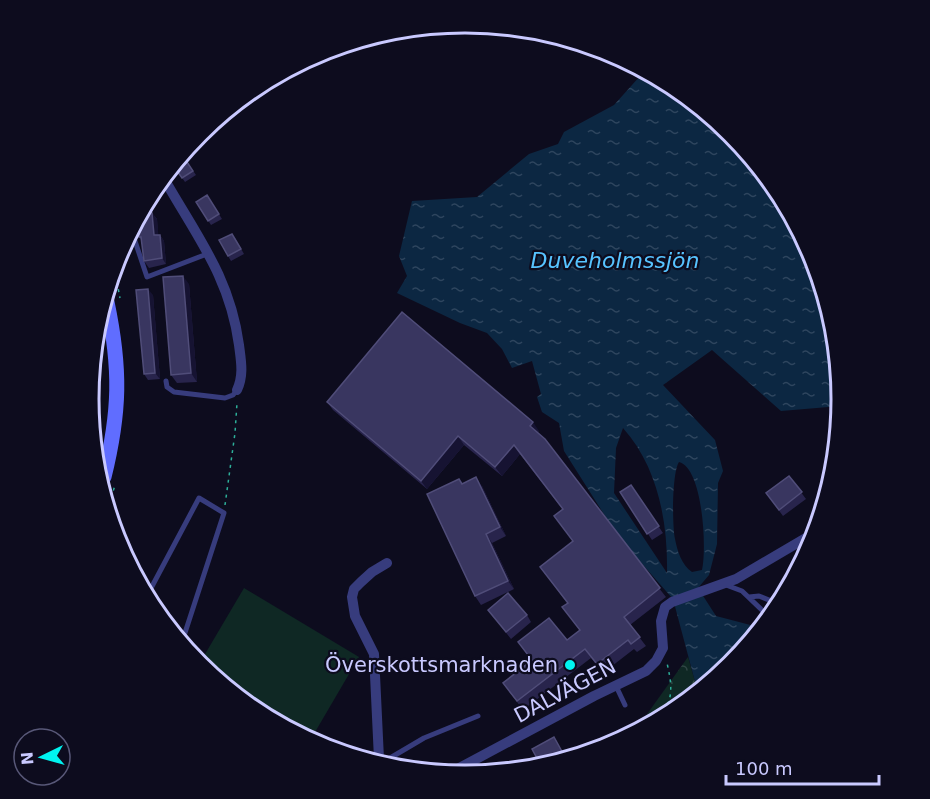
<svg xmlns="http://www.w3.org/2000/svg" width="930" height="799" viewBox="0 0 930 799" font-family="'DejaVu Sans',sans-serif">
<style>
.grass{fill:#0f2824}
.forest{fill:url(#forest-crowns)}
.water{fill:url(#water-ripples);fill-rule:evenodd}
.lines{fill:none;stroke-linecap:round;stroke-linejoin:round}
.path{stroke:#2daf99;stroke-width:1.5;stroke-dasharray:3 4.5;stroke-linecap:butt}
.lane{stroke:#373c7d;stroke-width:5}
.street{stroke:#373c7d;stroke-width:10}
.secondary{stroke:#606dff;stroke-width:15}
.wall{fill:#28244c}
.shaded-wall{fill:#161332}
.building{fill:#393660;stroke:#504d79;stroke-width:1.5}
.poi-dot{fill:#00f4f1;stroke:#0d0c1e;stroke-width:2}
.labels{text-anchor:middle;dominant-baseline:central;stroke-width:4.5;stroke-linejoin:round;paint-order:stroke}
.poi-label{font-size:21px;fill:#c9c9ff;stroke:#0d0c1e;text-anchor:end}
.street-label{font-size:21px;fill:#c9c9ff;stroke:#0d0c1e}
.water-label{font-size:22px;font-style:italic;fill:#57c3ff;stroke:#0d0c1e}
.rim{fill:none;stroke:#c9c9ff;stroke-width:3}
</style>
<defs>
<pattern id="forest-crowns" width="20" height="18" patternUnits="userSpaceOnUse" patternTransform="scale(1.5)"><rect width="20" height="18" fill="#0f2824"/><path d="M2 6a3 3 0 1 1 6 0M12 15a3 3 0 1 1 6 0" fill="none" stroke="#314645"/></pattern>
<pattern id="water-ripples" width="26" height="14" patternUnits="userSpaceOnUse" patternTransform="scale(1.5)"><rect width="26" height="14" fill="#0c2742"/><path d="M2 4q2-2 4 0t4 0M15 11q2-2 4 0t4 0" fill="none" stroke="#2e455e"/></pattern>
</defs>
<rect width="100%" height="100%" fill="#0d0c1e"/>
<path class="grass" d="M244,588L359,657L311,739L271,715L198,666Z"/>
<path class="forest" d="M688,657L697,689L635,731Z"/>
<path class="water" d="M641,72L732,133L813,256L842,400L840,406L781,411L712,350L663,385L715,440L723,471L718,483L717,544L709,575L698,588L716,616L758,627L731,666L697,689L673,599L629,549L607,519L564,451L559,423L542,412L537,397L541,394L532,361L512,368L502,349L487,333L460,323L397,293L407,276L399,256L412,201L477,197L529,154L558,144L564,132L614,105L641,75ZM623,428C658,467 668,522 667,573L614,493L616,448ZM679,462C703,468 707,549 702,570L692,572C682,566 677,550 675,539C672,526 672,472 679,462Z"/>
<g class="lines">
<path class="path" d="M114,267L120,298
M109,505L115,485
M225,505L235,433L237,403
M664,711C674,696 671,681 667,663"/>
<path class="lane" d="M132,232L147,277L207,254
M166,381L167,387L174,392L225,398L233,395L237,390
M726,585L742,591L766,614
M149,592L199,498L224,513L182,642
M749,597L759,596L774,602
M154,600L183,635
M616,686L625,705
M385,761L424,738L478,716"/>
<path class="street" d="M166,182C198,238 230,278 239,345C241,361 244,375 237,390
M379,759L374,654L355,616L352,597L354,589L361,582L372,572L387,563
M450,773L594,696L646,671L656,661L663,648L661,621L665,607L672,602L736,579L816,532"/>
<path class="secondary" d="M104,477C120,412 121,369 107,302"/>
</g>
<path class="wall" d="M183,156L196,175L185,182L175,168Z
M207,195L222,219L211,225L196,202Z
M151,204L152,213L157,219L158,235H160L164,241L166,264L149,268L144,261L142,241L139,237L138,223Z
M235,238L244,254L231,261L228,256Z
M189,284L197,382L177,383L171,375Z
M153,295L160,379L148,380L144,374Z
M327,402L539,431L537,433L666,597L630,625L646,646L637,652L634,649L603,673L591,658L523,710L503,683L531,660L518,642L567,640L580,630L567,603L540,567L573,541L554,516L563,510L520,454L502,476L464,445L427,489L333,410Z
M789,476L806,499L783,516L766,493Z
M463,484L482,486L506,536L492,543L514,589L481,605L475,596Z
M631,485L663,533L652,540L620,492Z
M488,610L527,615L531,622L511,639Z"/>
<path class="shaded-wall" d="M151,204L152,220L148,213L147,210Z
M152,213L157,219L159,242L154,235Z
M160,235L164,241L166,264L162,258Z
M183,276L189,284L197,382L191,373Z
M148,289L153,295L160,379L155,373Z
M533,422L539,431L536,435L530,426Z
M458,436L464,445L427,489L421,481Z
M514,445L520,454L502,476L495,467Z
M476,477L482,486L506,536L500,527Z
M486,534L492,543L514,589L508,581Z"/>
<path class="building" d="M183,156L193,171L182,178L175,168Z
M207,195L219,214L208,221L196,202Z
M147,210L148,213H152L154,235H160L162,258L144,261L141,237H139L138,223Z
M232,234L241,249L228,256L219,240Z
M183,276L191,373L171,375L163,277Z
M148,289L155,373L144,374L136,290Z
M402,312L533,422L530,426L545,439L660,588L624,617L640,637L631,644L628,640L597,664L585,649L517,701L503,683L532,660L518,642L549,618L567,640L580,630L562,607L568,603L540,567L573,541L554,516L563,509L514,445L495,467L458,436L421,481L327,402Z
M789,476L802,492L779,510L766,493Z
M476,477L500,527L486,534L508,581L475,596L427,494L459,479L462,484Z
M631,485L659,526L647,534L620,492Z
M508,593L527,615L506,632L488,610Z
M554,737L565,757L539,762L532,749Z
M506,762L509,768L493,771L492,770Z"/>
<circle class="poi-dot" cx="570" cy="665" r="6"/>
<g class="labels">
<g class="poi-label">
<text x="558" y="665">Överskottsmarknaden</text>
</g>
<g class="street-label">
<text transform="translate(565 691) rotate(-28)">DALVÄGEN</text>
</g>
<g class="water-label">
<text x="615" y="260">Duveholmssjön</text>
</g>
</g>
<path d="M0 0H930V799H0ZM99 399a366 366 0 1 1 732 0a366 366 0 1 1-732 0Z" fill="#0d0c1e" fill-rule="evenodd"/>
<path class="rim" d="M99 399a366 366 0 1 1 732 0a366 366 0 1 1-732 0Z"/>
<g transform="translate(42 757) rotate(265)"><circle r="28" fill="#0d0c1e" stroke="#585878" stroke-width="1.5"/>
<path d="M0-4.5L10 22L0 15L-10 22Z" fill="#00f4f1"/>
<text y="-9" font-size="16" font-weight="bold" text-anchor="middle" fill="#c9c9ff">N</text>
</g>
<path d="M726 775v9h153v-9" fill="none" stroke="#c9c9ff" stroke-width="3"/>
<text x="735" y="775" font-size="18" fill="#c9c9ff" stroke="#0d0c1e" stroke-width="4.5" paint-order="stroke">100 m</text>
</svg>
